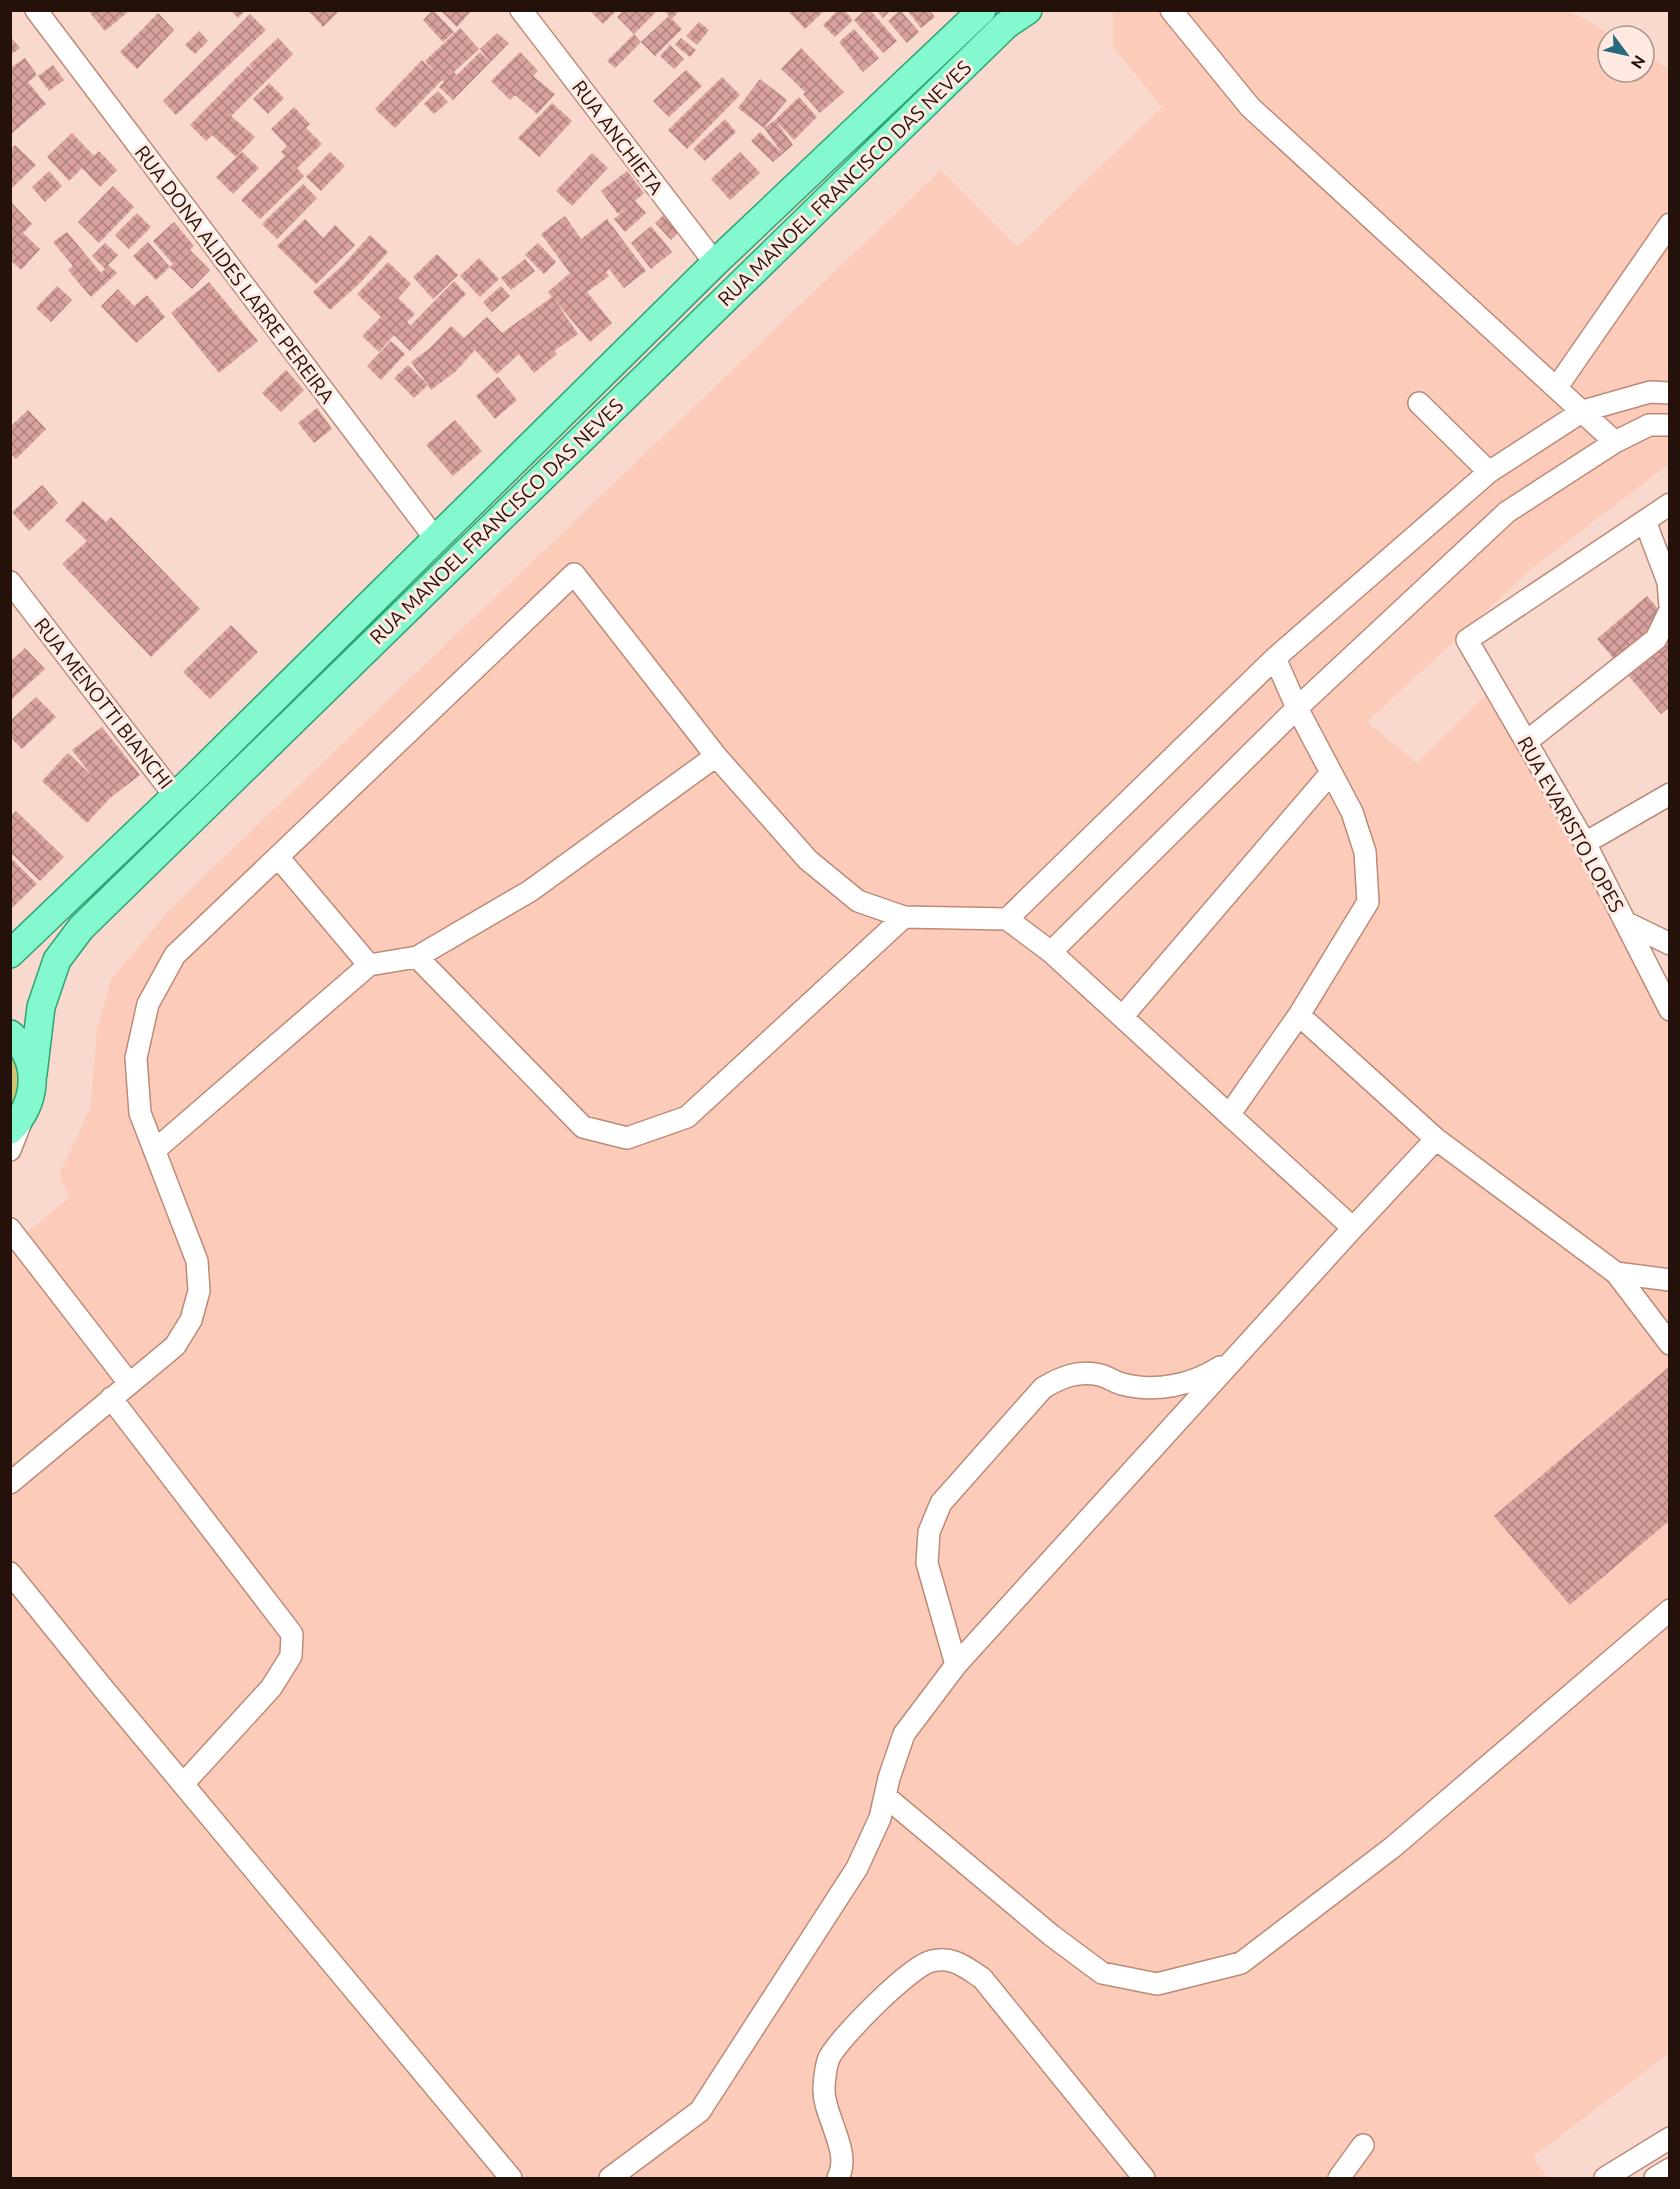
<svg xmlns="http://www.w3.org/2000/svg" width="1680" height="2189" viewBox="0 0 1680 2189" font-family="Ubuntu,sans-serif">
<style>
.built{fill:#fccbb9}
.grass{fill:url(#grass-tufts)}
.building{fill:url(#building-cross-hatch)}
.lines{fill:none;stroke-linecap:round;stroke-linejoin:round}
.minor-casing{stroke:#bc8b78;stroke-width:24}
.major-casing{stroke:#2da474;stroke-width:30}
.minor{stroke:#fff;stroke-width:21}
.major{stroke:#84f8ce;stroke-width:27}
.labels{text-anchor:middle;dominant-baseline:central;stroke-width:6;stroke-linejoin:round;paint-order:stroke}
.street-label{font-size:20px;fill:#23110a;stroke:#ffe9e1}
</style>
<defs>
<pattern id="grass-tufts" width="24" height="20" patternUnits="userSpaceOnUse" patternTransform="scale(1.5)"><rect width="24" height="20" fill="#d1c773"/><path d="M3 7l-1-3M5 7V3M7 7l1-3M15 17l-1-3M17 17v-4M19 17l1-3" fill="none" stroke="#b3aa62"/></pattern>
<pattern id="building-cross-hatch" width="8" height="8" patternUnits="userSpaceOnUse" patternTransform="scale(1.5)"><rect width="8" height="8" fill="#d8a19e"/><path d="M0 0l8 8M0 8l8-8" fill="none" stroke="#af827f"/></pattern>
</defs>
<rect width="100%" height="100%" fill="#f9d9cd"/>
<path class="built" d="M1113,11H1570L1613,36H1608V72H1644V54L1669,69V464L1531,569L1367,722L1417,763L1493,688L1669,1015V2053L1533,2157L1548,2178H11V1245L69,1198L60,1173L91,1106L97,1030L111,980L171,908L941,170L1018,247L1162,107L1113,47Z"/>
<path class="grass" d="M11,1049L24,1078L11,1117Z"/>
<path class="building" d="M93,10H130L105,31L90,13Z
M230,10H246L238,18Z
M308,10H340L323,27Z
M433,10L454,32L443,42L423,20Z
M440,10H472L457,27Z
M589,10H617L603,24Z
M624,10H658L634,34L617,17Z
M664,10H680L672,19L682,29L655,56L641,42L669,16Z
M792,10H825L805,29L790,13Z
M838,10H844L853,20L835,37L823,25Z
M865,10H870L897,41L883,53L854,20Z
M876,10H891L883,18Z
M900,10L919,32L907,43L888,21Z
M907,10H930L935,17L921,28Z
M158,13L174,30L137,69L120,52Z
M250,14L266,30L176,115L163,101Z
M699,22L709,30L697,45L686,36Z
M460,28L479,49L454,72L457,75L480,52L490,62L480,49L497,33L509,43L453,100L439,87L444,82L442,80L395,128L375,109L422,60L437,75L425,61Z
M854,29L879,58L863,72L839,42Z
M199,31L208,41L195,54L185,45Z
M634,34L641,42L615,68L607,61Z
M10,36L20,48L10,55Z
M278,38L293,54L231,116L255,137L236,157L212,135L206,141L190,125L248,66L255,72L249,65Z
M681,38L696,50L690,57L675,45Z
M670,45L684,59L674,69L660,56Z
M801,48L844,92L820,113L803,94L805,92L781,69Z
M520,52L538,71L533,76L555,94L537,114L515,95L510,100L491,81Z
M25,58L37,75L28,82L46,104L10,135V68Z
M53,65L64,80L49,91L38,76Z
M686,70L702,86L669,117L653,101Z
M722,77L740,95L687,149L668,130Z
M760,79L787,100L764,128L775,120L793,145L773,162L751,141L760,132L782,153L764,128L738,108Z
M269,83L284,98L268,114L253,99Z
M438,91L448,102L434,114L424,104Z
M799,97L817,117L794,140L775,120Z
M552,103L572,121L539,157L518,138Z
M294,107L310,124L306,128L322,144L297,168L304,176L260,219L241,200L285,156L281,152L287,146L271,129Z
M725,119L736,132L705,161L693,149Z
M72,133L94,156L99,151L117,170L100,187L82,168L69,181L47,157Z
M15,145L36,165L10,190V150Z
M242,152L259,168L233,194L216,177Z
M330,152L345,166L321,191L306,177Z
M740,152L760,173L730,200L711,179Z
M592,153L608,168L572,206L556,191Z
M49,171L62,186L45,202L32,187Z
M627,171L644,193L635,201L646,213L625,232L614,219L629,206L618,214L601,191Z
M303,184L317,198L277,239L262,224Z
M113,186L134,207L99,243L78,222Z
M10,201L32,224L23,233L40,249L21,270L10,260Z
M137,213L151,227L129,249L115,235Z
M665,214L681,230L671,240L655,223Z
M565,216L581,239L607,219L646,271L624,288L609,269L606,272L609,276L587,292L612,323L590,342L554,299L578,334L554,351L557,354L534,373L519,354L497,374L475,350L455,372L431,390L428,385L414,398L394,378L408,365L428,385L411,362L430,348L451,326L464,338L487,317L502,333L552,297L548,292L570,273L541,234Z
M305,219L323,238L335,225L355,245L316,284L277,246Z
M174,222L194,246L190,250L210,270L192,289L170,267L156,280L133,256L148,242L170,267L173,264L153,241Z
M651,226L672,252L651,269L631,243Z
M67,232L101,273L105,269L92,256L105,243L118,255L108,265L117,273L91,297L68,270L73,266L53,242Z
M370,235L388,252L360,283L330,310L313,292L344,264Z
M538,243L556,262L544,274L525,255Z
M437,254L458,275L433,299L413,277Z
M479,258L499,279L480,297L460,276Z
M525,259L535,271L511,290L501,278Z
M388,262L411,284L398,298L415,314L407,322L416,331L411,325L454,281L466,294L410,351L394,335L379,352L362,336L381,317L357,294Z
M209,282L258,341L219,373L171,313Z
M57,286L72,300L51,322L36,308Z
M501,286L510,296L492,312L483,302Z
M118,289L134,306L147,295L165,317L136,343L101,306Z
M391,341L405,354L381,380L367,366Z
M286,370L304,390L281,412L262,393Z
M498,377L517,400L495,419L476,396Z
M317,408L332,429L314,443L298,423Z
M28,410L46,429L16,459L10,453V427Z
M455,420L482,451L453,476L426,445Z
M42,485L58,503L29,531L12,512Z
M83,501L106,522L111,517L200,609L151,657L62,564L87,541L65,520Z
M1647,596L1670,623V707L1661,714L1597,639Z
M231,625L258,652L210,699L183,672Z
M25,648L45,669L12,699L10,662Z
M36,697L56,717L22,749L10,737V721Z
M102,727L140,775L110,798L87,823L42,781L68,753L92,776L72,750Z
M16,811L64,857L40,881L10,852V817Z
M10,857L37,884L10,910Z
M1670,1366V1520L1570,1605L1494,1516Z"/>
<g class="lines">
<defs>
<path id="minor" d="M36,10L434,537
M521,10L715,263
M1171,10L1250,107L1615,442
M1557,387L1670,224
M1419,403L1489,472
M1670,504L1467,640L1585,843L1670,1010
M1645,521L1668,582L1670,606
M10,582L175,796
M1526,742L1656,639L1670,610
M1585,843L1670,794
M278,857L369,965
M1007,919L1275,658L1489,472L1583,411L1650,392L1670,393
M1625,922L1670,944
M1051,952L1297,708L1507,512L1615,442L1649,425H1670
M417,957L583,1127L627,1138L687,1117L904,917
M1299,1015L1436,1139
M1122,1017L1330,774
M1229,1115L1299,1015L1368,902L1365,852L1352,812L1297,708L1275,658
M10,1150L23,1117
M155,1150L369,965L417,957L530,891L716,756
M1353,1228L1436,1139L1616,1273L1670,1280
M10,1229L129,1383
M1616,1273L1670,1344
M111,1398L292,1634L291,1656L271,1688L183,1784
M10,1483L175,1346L191,1320L199,1291L197,1261L140,1113L136,1058L148,1004L175,955L574,574L716,756L808,860L858,901L904,917L1007,919L1051,952L1353,1228L956,1665L904,1734L889,1778L880,1818L857,1868L700,2111L610,2178
M10,1573L102,1687L511,2178
M956,1665L927,1563L929,1532L941,1503L1043,1388C1061,1377 1079,1370 1100,1375C1108,1377 1114,1382 1122,1384C1155,1393 1192,1385 1220,1367
M885,1796L1051,1935L1102,1973L1157,1984L1241,1963L1393,1847L1670,1610
M838,2178C852,2152 824,2117 824,2090C824,2081 826,2065 829,2058C839,2038 911,1965 932,1961C953,1956 965,1967 982,1978L1144,2178
M1339,2178L1363,2145
M1605,2178L1670,2138
M1655,2178L1670,2169"/>
<path id="major" d="M10,954L195,777L715,263L982,10
M10,1034C42,1060 37,1104 10,1130
M33,1074L41,1007L57,960L81,928L1006,25L1028,10"/>
</defs>
<use href="#minor" class="minor-casing"/>
<use href="#major" class="major-casing"/>
<use href="#minor" class="minor"/>
<use href="#major" class="major"/>
</g>
<g class="labels">
<g class="street-label">
<text transform="translate(618 137) rotate(53)">RUA ANCHIETA</text>
<text transform="translate(844 183) rotate(-44)">RUA MANOEL FRANCISCO DAS NEVES</text>
<text transform="translate(235 274) rotate(53)">RUA DONA ALIDES LARRE PEREIRA</text>
<text transform="translate(496 521) rotate(-44)">RUA MANOEL FRANCISCO DAS NEVES</text>
<text transform="translate(104 703) rotate(52)">RUA MENOTTI BIANCHI</text>
<text transform="translate(1571 824) rotate(61)">RUA EVARISTO LOPES</text>
</g>
</g>
<rect width="1680" height="2189" fill="none" stroke="#23110a" stroke-width="24"/>
<g transform="translate(1626 54) rotate(123)"><circle r="28" fill="#ffe9e1" stroke="#a7938b" stroke-width="1.5"/>
<path d="M0-4.5L10 22L0 15L-10 22Z" fill="#28697d"/>
<text y="-9" font-size="16" font-weight="bold" text-anchor="middle" fill="#23110a">N</text>
</g>
</svg>
